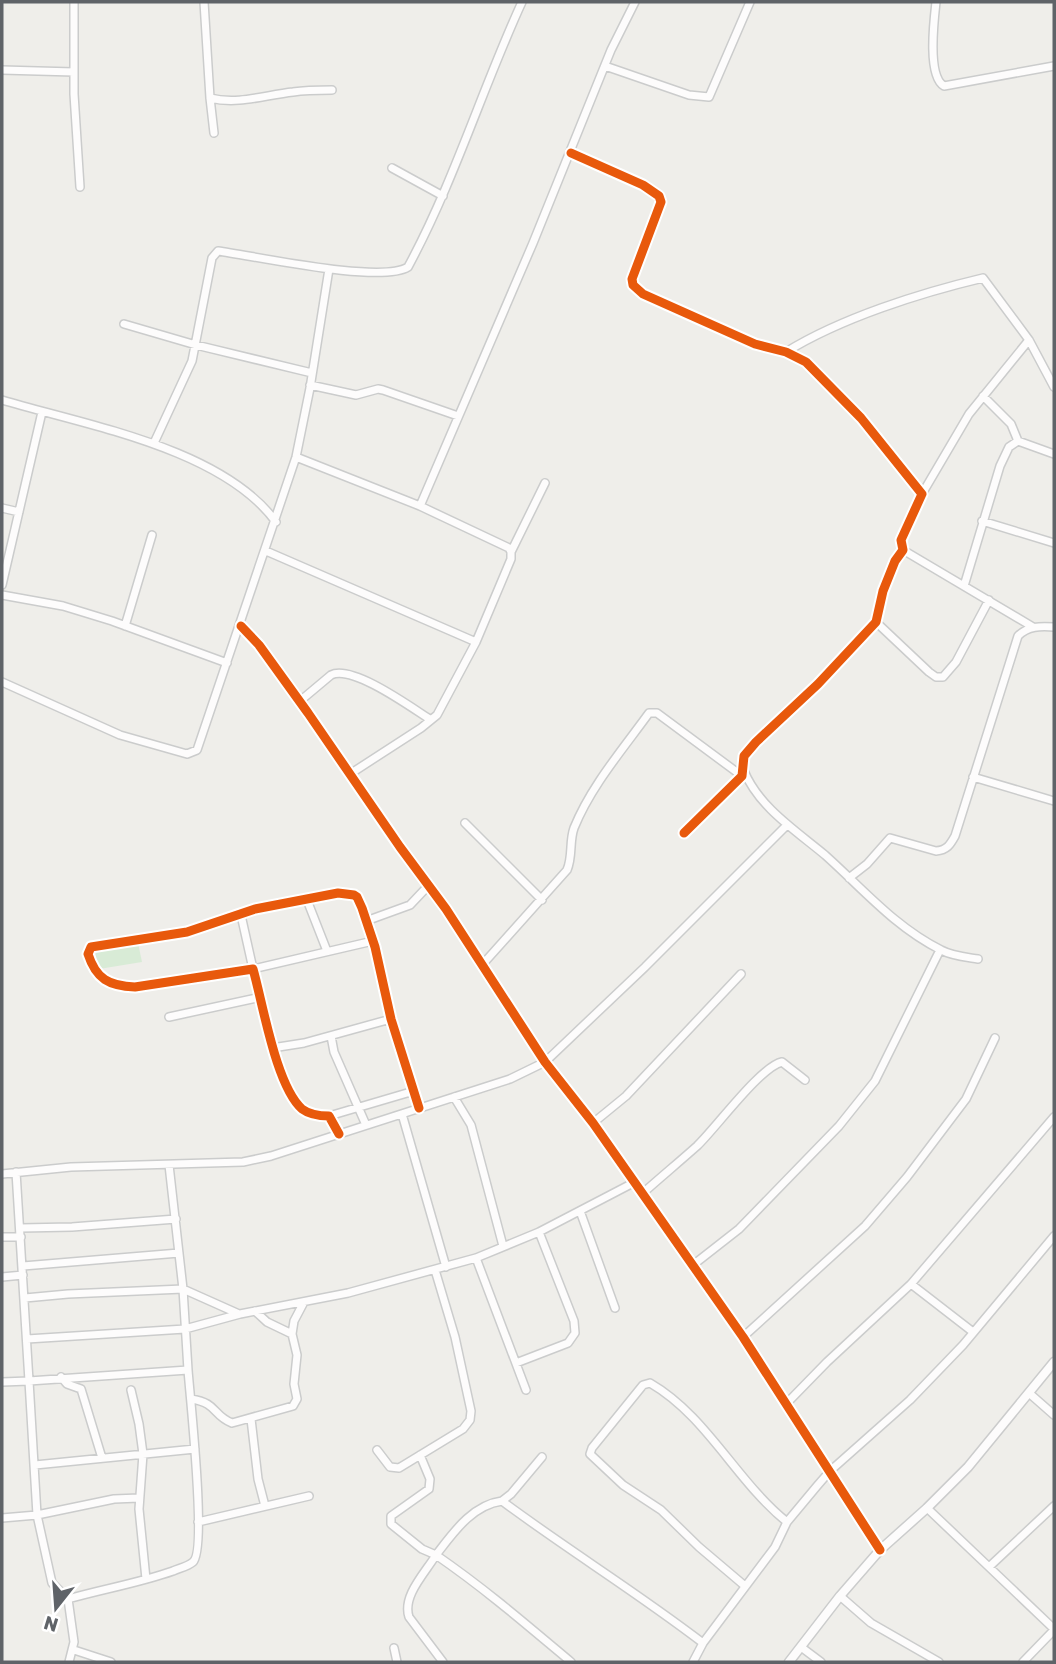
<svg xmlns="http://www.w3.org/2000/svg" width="1056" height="1664" viewBox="0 0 1056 1664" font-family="Rubik,sans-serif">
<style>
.green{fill:#d8ebd6}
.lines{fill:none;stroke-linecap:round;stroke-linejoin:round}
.minor-casing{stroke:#cbcccc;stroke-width:10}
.tertiary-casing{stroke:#cbcccc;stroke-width:11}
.minor{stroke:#fdfcfc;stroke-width:7}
.tertiary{stroke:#fdfcfc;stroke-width:8}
.cycleway-casing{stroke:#fff;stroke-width:13}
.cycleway{stroke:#e8590c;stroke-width:9}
</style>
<rect width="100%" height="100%" fill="#efeeea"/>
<path class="green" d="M138,943L142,962L99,969L98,964H94L92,960L96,957L95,950Z"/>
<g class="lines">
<defs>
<path id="minor" d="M74,2V94L80,187
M204,2L210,98L214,133
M936,2C934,20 927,76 944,86L1054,66
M605,66L689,95L709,97L750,2
M2,70L74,72
M210,98C238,105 265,95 293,92C306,90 319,90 332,90
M571,153L643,185L659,196L661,202L632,279L633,285L643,294L755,344L786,352L806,362L861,418L922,494L901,540L903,550L895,561L883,591L876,622L818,684L756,742L744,756L742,776L684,833
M392,168L443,196
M124,324L196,345L312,373
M786,352C841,318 920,293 983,278L1029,340L1054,387
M310,385L356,395L378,389L383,390L458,416
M983,396L1011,424L1018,441
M2,400C85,425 222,448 276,522
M154,443L192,361L212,258L218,251C255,256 381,284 408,267C454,182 482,89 522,2
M296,457L420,506L509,548L511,552
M922,494L969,414L1029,340
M420,506L533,243L611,50L635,2
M2,508L19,512
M982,521L1054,543
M903,550L1033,627
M266,551L476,642
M2,585L42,412
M964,586L1000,466L1009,447L1018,441L1054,454
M2,595L63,606L112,621L227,663
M876,622L929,672L936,677H943L956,662L989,600
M125,626L152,535
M241,626L259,645L308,713L400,847L446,909L545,1062L593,1123L743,1337L880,1550
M2,682L120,735L187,754L197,750L296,457L310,388L329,269
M300,701L331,675C352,664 412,708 431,720
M744,771C759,807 795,830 825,855C863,889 895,927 941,950C952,956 965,957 978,959
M350,774L421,728L437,715L476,642L511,559V552L545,483
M973,777L1054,801
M465,823L542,900
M849,878L867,864L890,838L936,851C947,850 950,845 955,836L1018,636C1028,626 1040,626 1054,627
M307,900L327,951
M241,915L253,969L373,941
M366,921L410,905L428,886
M482,965L567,870C573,856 569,842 574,828C591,786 623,749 649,713H657L742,776
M169,1017L261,997
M331,1036L334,1052L366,1125
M272,1048L304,1043L391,1019
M454,1097L471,1125L503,1246
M402,1114L446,1267
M329,1116L414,1091
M593,1123L626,1096L741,974
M339,1134L329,1116C319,1116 310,1115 302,1109C276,1086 263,1004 253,969L135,987C109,986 96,979 88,954L91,947L187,932L255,909L338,893L354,895L357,897L362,908L375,947L391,1019L419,1108
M16,1172L29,1381L188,1370L183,1289L169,1165
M2,1174L71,1167L243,1162L271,1156L510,1079L545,1062L645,967L787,825
M643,1193C661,1177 679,1162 697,1146C716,1128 760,1067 782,1062L805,1080
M580,1211L615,1308
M21,1228L72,1227L176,1219
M2,1237H21
M476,1258L526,1390
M693,1265L739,1229L839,1126L875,1081L940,950
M23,1266L179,1253
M2,1277L23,1275
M911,1284L973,1332
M25,1298L68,1294L183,1289L239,1314
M255,1311L267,1322L292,1334
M743,1337L865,1226L907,1177L966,1099L995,1038
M27,1339L185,1329L240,1314L348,1293L476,1258L539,1232L635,1182
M516,1363L568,1343L575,1333L574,1321L539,1232
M61,1377L67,1384L81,1389L102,1458
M2,1382L29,1381L37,1515L52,1583L68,1599
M131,1390L139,1424L143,1454L139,1509L146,1579
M1029,1393L1054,1415
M191,1399C218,1403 212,1415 232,1423L293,1406L297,1399L294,1384L297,1355L292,1334L294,1321L304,1302
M786,1404L827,1362L911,1284L1054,1117
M251,1419L258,1479L265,1506
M377,1450L390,1467L399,1468L463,1429L470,1420L471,1411L455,1337L435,1270
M420,1455L430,1479L429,1489L391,1516V1524L422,1549L436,1555C425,1573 402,1596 409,1617L443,1662
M542,1457L511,1494L502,1501C568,1550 638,1593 703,1643
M35,1465L195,1449
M502,1501C472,1505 453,1533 436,1555C484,1588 527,1625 571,1662
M1054,1506L989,1567L1054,1629
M927,1508L989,1567
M2,1518L37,1515L114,1499L139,1498
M198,1522L309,1496
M745,1586L699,1547L661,1510L623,1485L590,1454L592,1448L643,1385L650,1383C707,1416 736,1481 787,1522
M840,1596L871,1623L939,1662
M801,1647L821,1662
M394,1648L397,1662
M74,1650L111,1662
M69,1662L74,1642L68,1599C103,1589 139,1583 173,1571C179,1568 187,1567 193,1562C207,1550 190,1397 188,1370
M693,1662L703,1643L775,1547L787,1522L817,1486L830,1471L910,1400L963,1345L1054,1236
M1023,1662L1054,1630"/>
<path id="tertiary" d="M789,1662L840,1596L880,1550L927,1508L968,1467L1054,1362"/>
</defs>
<use href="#minor" class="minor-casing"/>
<use href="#tertiary" class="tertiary-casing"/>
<use href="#minor" class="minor"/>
<use href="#tertiary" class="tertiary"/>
<defs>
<path id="cycleway" d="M571,153L643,185L659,196L661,202L632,279L633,285L643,294L755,344L786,352L806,362L861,418L922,494L901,540L903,550L895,561L883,591L876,622L818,684L756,742L744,756L742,776L684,833
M241,626L259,645L308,713L400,847L446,909L545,1062L593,1123L743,1337L880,1550
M339,1134L329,1116C319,1116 310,1115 302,1109C276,1086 263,1004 253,969L135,987C109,986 96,979 88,954L91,947L187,932L255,909L338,893L354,895L357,897L362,908L375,947L391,1019L419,1108"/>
</defs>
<use href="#cycleway" class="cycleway-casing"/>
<use href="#cycleway" class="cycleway"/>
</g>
<rect width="1056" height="1664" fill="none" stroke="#5f6368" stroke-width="7"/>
<g transform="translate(56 1608) rotate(197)" stroke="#ffffff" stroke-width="5" paint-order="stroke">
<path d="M0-5L12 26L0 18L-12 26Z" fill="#5f6368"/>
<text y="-10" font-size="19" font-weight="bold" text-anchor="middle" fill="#5f6368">N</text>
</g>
</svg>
